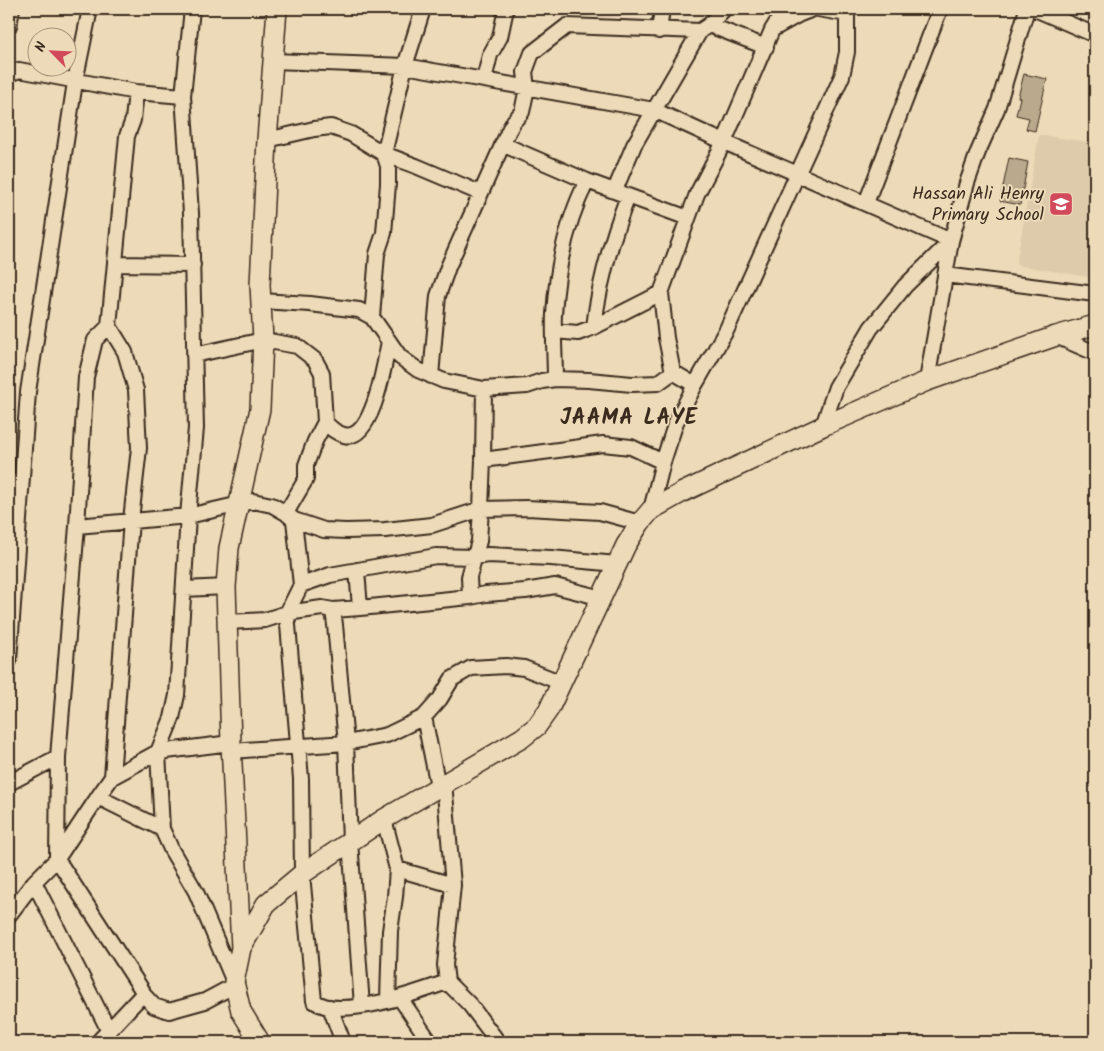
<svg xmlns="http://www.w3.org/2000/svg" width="1104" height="1051" viewBox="0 0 1104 1051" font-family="Kalam,sans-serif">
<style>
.built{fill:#decbab}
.building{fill:#bba98d;stroke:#3b2a1e}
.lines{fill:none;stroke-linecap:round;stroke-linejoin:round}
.street-casing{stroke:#3b2a1e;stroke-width:18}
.secondary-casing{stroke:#3b2a1e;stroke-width:22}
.street{stroke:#eddab8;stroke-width:14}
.secondary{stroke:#eddab8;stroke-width:19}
.labels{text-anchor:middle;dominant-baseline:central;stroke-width:4;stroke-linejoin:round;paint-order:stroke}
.poi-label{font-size:18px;fill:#3b2a1e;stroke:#eddab8;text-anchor:end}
.district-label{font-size:22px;font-weight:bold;letter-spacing:1px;fill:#3b2a1e;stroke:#eddab8}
</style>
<rect width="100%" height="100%" fill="#eddab8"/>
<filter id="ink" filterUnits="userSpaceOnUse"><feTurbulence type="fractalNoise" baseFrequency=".02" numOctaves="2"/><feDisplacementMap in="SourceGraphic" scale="10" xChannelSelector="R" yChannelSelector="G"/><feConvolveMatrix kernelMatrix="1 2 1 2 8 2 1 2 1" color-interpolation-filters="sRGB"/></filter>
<g filter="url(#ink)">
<path class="built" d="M1039,135L1095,143V278L1016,265Z"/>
<path class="building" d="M1024,74L1047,79L1035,131L1026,129L1029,118L1016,115L1020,98L1018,97Z
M1009,158L1028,162L1020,205L1000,201Z"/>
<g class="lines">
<defs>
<path id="street" d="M818,9L847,14
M1035,9L1095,35
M709,25L724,9
M9,26L12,9
M775,28L800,14L813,9
M659,31L662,9
M273,61L405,66L654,110L724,142L951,241L927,381
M9,75L19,70L136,92L183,96
M484,80L490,55L500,37L506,9
M267,140L314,129L331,127L351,134L384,154L416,166L480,193
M502,144L587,181L688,218
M615,190L634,145L700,31
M866,203L940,9
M116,264L193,265
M945,275L1095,294
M261,301L310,304L359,310L372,317L400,357L418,370L444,381L484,389L527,386L542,381L555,379L589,380L632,384L658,383L673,372
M372,317L377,254L384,233L388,184V166L384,154L405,66L423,9
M594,327C599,282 612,238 628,196
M554,331L578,333L594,327L661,293
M1056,336L1095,353
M194,355L263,340L297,346L315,360L322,373L325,422L315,441L306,465V479L286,513
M431,376L438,296L448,267L509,130L514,121L522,112L527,88L525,72L532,53L567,26L700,31L709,25L766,47
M555,379C555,358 553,335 554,314C557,269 566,222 587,181
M695,385L673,372L666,338L661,293L697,194L724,142L772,30L785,9
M325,422C330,428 336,433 344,435C373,443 385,361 389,341
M823,426L836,387L871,328L905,286L951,241L967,183L978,152L997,109L1027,9
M483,460L603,444L631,447L663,462
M9,482H21
M651,510L663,462L676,422L695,385L727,329L842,76L847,52V14L849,9
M294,520L301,585L287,613L301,779L302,874L314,1001C340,1021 419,992 447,982
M77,526L188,516L253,501L272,505L286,513L294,520L324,530L346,531L385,530L432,525L481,509L527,508L600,512L640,523
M357,570L360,608
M301,585L330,575L436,556L474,557L488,555L551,558L617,564
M184,589L226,587
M470,597L469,577L479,541L481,509L483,460L484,389
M333,610L335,625L346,743L350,841L362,1006
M227,622L265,620L287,613L322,608L333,610L360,608L470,597L486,594L525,591L555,586L602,598
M9,661L28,392L75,82L90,9
M424,717L438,786
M231,751L346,743L387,735L424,717L440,699L452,679L471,668L506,666L524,668L562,683
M112,777L131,520L139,448L136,390L125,352L109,326L127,136L133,120L136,92
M444,782L453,885L445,965L447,982L470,1005L498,1042
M9,783L58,757
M98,797L162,829L172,851L196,892L234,982
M384,819L397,869L395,897L390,931L388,1000
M162,829L158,752L231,743
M397,869L453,885
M34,882L109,1031
M9,915L34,882L57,859L98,797L112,777L158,752L172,718L177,695L188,516L196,428L191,213L183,96L192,9
M143,994L154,1006L169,1011L205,1001L235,985
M400,998L430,1042
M330,1007L343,1042
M98,1042L143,994L142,990L57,859L58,757L77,526L86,377L95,340L109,326"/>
<path id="secondary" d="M241,948L231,743L226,587L229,548L260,409L263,340L260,285L267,140L277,9
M260,1042L241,1011L234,982L241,948L266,904L302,874L384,819L522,738L537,726L549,709L626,545L640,523L651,510L683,492L823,426L927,381L1056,336L1095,325"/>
</defs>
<use href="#street" class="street-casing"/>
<use href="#secondary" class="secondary-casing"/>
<use href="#street" class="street"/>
<use href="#secondary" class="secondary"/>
</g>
</g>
<defs>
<symbol id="school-square" viewBox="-11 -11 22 22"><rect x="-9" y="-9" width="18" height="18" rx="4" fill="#d1495b" stroke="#eddab8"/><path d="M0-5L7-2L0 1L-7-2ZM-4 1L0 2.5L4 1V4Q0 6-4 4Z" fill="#fff"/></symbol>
</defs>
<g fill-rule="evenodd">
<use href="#school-square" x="1047" y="190" width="28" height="28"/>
</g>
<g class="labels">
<g class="poi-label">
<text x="1044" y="194">Hassan Ali Henry<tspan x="1044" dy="21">Primary School</tspan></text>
</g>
<g class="district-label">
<text x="629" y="418">JAAMA LAYE</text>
</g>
</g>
<rect width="1104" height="1051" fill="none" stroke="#eddab8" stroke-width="30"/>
<rect x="15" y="15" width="1074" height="1021" fill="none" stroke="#3b2a1e" stroke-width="2" filter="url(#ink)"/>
<g transform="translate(52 52) rotate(294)"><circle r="24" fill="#eddab8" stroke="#a6947a"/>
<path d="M0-4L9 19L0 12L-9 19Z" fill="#d1495b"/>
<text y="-8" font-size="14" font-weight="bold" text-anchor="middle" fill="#3b2a1e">N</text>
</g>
</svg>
